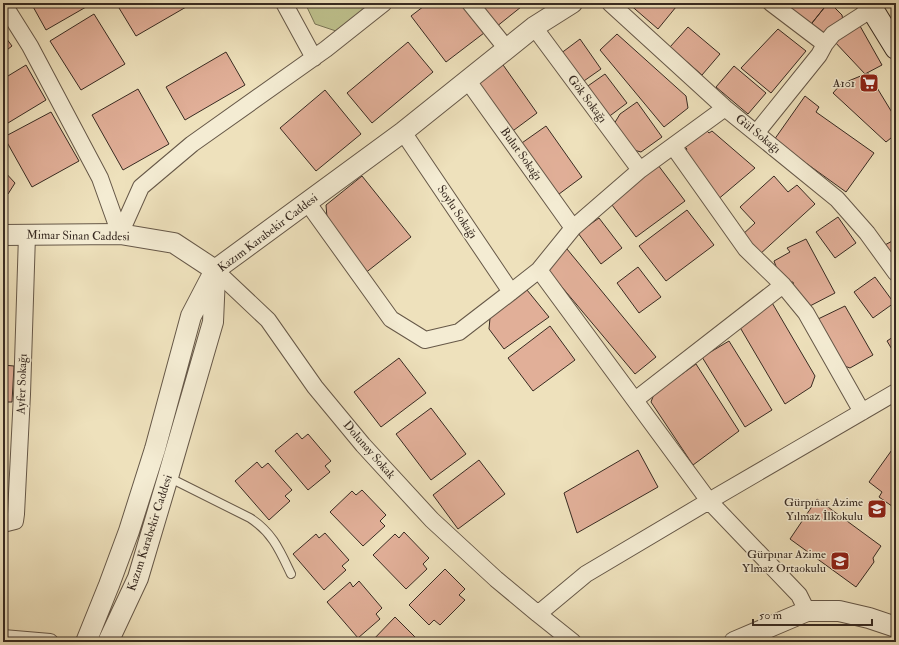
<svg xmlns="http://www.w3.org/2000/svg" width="899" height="645" viewBox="0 0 899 645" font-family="'IM FELL Double Pica',serif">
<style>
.green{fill:#bec18d;stroke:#7b7658}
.building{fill:#e1af98;stroke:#382b22}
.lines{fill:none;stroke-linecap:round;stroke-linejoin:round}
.service-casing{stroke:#665848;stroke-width:10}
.minor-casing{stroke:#665848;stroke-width:18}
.tertiary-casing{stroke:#665848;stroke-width:22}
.secondary-casing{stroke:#382b22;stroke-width:24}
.service{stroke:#f4ecd3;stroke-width:8}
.minor{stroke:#f4ecd3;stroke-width:16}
.tertiary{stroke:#f4ecd3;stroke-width:20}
.secondary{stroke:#f4ecd3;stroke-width:22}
.labels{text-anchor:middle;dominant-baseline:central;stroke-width:3;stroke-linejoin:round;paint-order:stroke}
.poi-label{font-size:12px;fill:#382b22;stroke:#f4ecd3;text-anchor:end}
.street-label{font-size:12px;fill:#382b22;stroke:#f4ecd3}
</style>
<rect width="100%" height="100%" fill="#eee1bc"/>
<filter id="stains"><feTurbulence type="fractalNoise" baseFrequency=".005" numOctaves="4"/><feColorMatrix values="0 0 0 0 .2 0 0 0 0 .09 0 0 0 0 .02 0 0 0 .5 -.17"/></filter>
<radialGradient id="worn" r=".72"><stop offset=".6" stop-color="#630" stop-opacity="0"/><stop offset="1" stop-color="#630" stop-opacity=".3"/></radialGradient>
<path class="green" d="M305,3H377L336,31L315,24Z"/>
<path class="building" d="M31,3H84L86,7L46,30Z
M116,3H193L136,36Z
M428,3H462L484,33L446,62L411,16Z
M476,3H526L496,27Z
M628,3H671L676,7L658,29Z
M790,3H828L808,28L785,9Z
M828,3H830L842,15L843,21L828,34L821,33L812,23Z
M94,14L125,64L81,90L50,41Z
M860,26L882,65L865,74L833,40Z
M688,27L720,54L702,75L670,47Z
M778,29L806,51L771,93L741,68Z
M3,34L12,46L3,53Z
M617,34L686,96L688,108L664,127L600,50Z
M580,39L601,69L581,83L560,54Z
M408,42L433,72L372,123L347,93Z
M226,52L245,85L185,120L166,87Z
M501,62L537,113L510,133L473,81Z
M26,65L46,100L3,126V79Z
M734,66L766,93L748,114L716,87Z
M868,73L896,119V134L886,142L833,93L841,84Z
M605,74L627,103L607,118L585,88Z
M138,89L169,144L123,170L92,115Z
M325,90L361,134L316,171L280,128Z
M805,96L819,107L816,112L874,153L846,192L774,140Z
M637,102L662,137L641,152L630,149L614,124L620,114Z
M51,112L79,161L32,187L4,137Z
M546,126L582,177L555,197L519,145Z
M704,128L709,133L712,131L755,168L716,201L685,152L687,149L684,146Z
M658,165L685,201L636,237L609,201Z
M3,170L15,183L8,194H3Z
M362,176L411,237L364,274L327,218L326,205Z
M774,176L788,192L797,185L815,204L759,255L741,236L755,223L740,207Z
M687,210L714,245L666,281L639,246Z
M838,217L856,243L835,258L816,232Z
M599,218L622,248L601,264L578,233Z
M806,239L835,293L808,307L795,292L793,282L786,283L780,277L774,261L790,252L787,248Z
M896,239V266L883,246Z
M567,249L656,357L635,374L545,267Z
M638,267L661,297L639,313L617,283Z
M875,277L894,303L873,318L854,292Z
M527,290L549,317L504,349L489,329L490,318Z
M771,301L815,376L811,387L785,404L738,324Z
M845,306L873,355L850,368L839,364L816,320Z
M550,326L575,360L533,391L508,358Z
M896,335V356L887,341Z
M729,341L772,410L745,427L702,357Z
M399,358L426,393L381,427L354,392Z
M696,364L739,431L693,465L651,402L654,394Z
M3,365L14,366L12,402H3Z
M431,408L466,454L431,480L396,434Z
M297,433L302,439L308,434L331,461L325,466L330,472L308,490L275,451Z
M894,447L896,449V509L879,497L882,492L869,482Z
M638,450L658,487L577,533L564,493Z
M479,460L505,494L458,529L433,495Z
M257,462L262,468L268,463L292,490L285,496L290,501L269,520L235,481Z
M362,490L386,515L380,521L385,526L363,546L330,512L352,491L356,495Z
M817,499L881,546L873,558L874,562L856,587L790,539Z
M404,532L429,558L423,564L427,569L406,589L373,555L395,534L399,538Z
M325,533L349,560L342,566L346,570L324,590L293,554L316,534L319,538Z
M445,569L465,589L459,595L465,600L440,625L434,620L429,625L409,605Z
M359,581L382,608L376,614L380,619L358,638L327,602L350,582L353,587Z
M395,617L416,638L412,642H371Z"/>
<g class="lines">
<defs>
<path id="service" d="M168,477L250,518C273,533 280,551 291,574"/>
<path id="minor" d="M3,3L30,46L100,178L120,234
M284,3L314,58
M470,3L507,49
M610,3L725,108L837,199L867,233L896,273
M771,3L825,44
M534,27L640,170
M468,81L573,228
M403,132L511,292
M757,132L819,55L825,44L833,34L872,9
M673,146L746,249L783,285L806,313L862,412
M307,202L391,319L425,340L459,332L511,292L539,270L709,501L586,574L538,614L573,642
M120,234L141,187L192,144L326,49L384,3
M215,270L268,320L315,387L363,445L432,520L496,579L538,614
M539,270L573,228L640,170L725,108
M635,400L783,285
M3,524L15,521L16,514L22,394L27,235
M807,611L799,595L709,501L896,392
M3,638L50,642"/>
<path id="tertiary" d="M3,235L120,234L174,243L215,270
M86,642L109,585L129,531L155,449L191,316L215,270L403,132L534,27L572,3
M108,642L138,578L168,477L213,322L215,276
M734,642L807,611H839L869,618L896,627"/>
<path id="secondary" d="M867,3L872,9L896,48"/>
</defs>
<use href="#service" class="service-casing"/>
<use href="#minor" class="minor-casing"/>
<use href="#tertiary" class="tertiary-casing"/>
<use href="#secondary" class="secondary-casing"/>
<use href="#service" class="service"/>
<use href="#minor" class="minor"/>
<use href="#tertiary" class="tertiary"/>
<use href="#secondary" class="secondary"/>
</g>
<defs>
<symbol id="supermarket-square" viewBox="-11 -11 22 22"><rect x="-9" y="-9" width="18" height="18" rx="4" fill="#8f2418" stroke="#f4ecd3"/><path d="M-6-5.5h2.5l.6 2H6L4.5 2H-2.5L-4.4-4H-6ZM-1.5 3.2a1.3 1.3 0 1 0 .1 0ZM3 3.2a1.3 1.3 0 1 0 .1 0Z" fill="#fff"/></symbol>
<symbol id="school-square" viewBox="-11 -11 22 22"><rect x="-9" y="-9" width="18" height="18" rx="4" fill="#8f2418" stroke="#f4ecd3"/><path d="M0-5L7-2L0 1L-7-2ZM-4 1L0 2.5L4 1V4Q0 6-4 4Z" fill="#fff"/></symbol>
</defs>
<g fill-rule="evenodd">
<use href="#supermarket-square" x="858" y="72" width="22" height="22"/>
<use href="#school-square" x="866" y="498" width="22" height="22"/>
<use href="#school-square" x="829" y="550" width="22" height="22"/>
</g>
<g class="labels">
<g class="poi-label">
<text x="855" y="83">A101</text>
<text x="863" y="502">Gürpınar Azime<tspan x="863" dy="14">Yılmaz İlkokulu</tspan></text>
<text x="826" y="554">Gürpınar Azime<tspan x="826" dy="14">Ylmaz Ortaokulu</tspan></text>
</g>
<g class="street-label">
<text transform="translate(587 99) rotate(53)">Gök Sokağı</text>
<text transform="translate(758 134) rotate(39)">Gül Sokağı</text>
<text transform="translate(521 154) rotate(54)">Bulut Sokağı</text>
<text transform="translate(457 212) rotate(56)">Soylu Sokağı</text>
<text transform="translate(268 233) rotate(-37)">Kazım Karabekir Caddesi</text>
<text transform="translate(78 236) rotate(1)">Mimar Sinan Caddesi</text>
<text transform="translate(22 384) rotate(-88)">Ayfer Sokağı</text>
<text transform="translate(369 450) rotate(49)">Dolunay Sokak</text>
<text transform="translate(150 533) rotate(-72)">Kazım Karabekir Caddesi</text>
</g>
</g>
<rect width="899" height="645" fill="none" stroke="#eee1bc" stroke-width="16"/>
<rect x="4" y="4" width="891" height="637" fill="none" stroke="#382b22" stroke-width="2"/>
<rect x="8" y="8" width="883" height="629" fill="none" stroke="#382b22"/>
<path d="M753 619v6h119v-6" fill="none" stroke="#382b22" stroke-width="2"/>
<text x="759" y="619" font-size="12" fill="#382b22" stroke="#f4ecd3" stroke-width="3" paint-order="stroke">50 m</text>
<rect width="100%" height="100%" filter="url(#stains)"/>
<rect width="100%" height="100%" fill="url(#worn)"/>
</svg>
